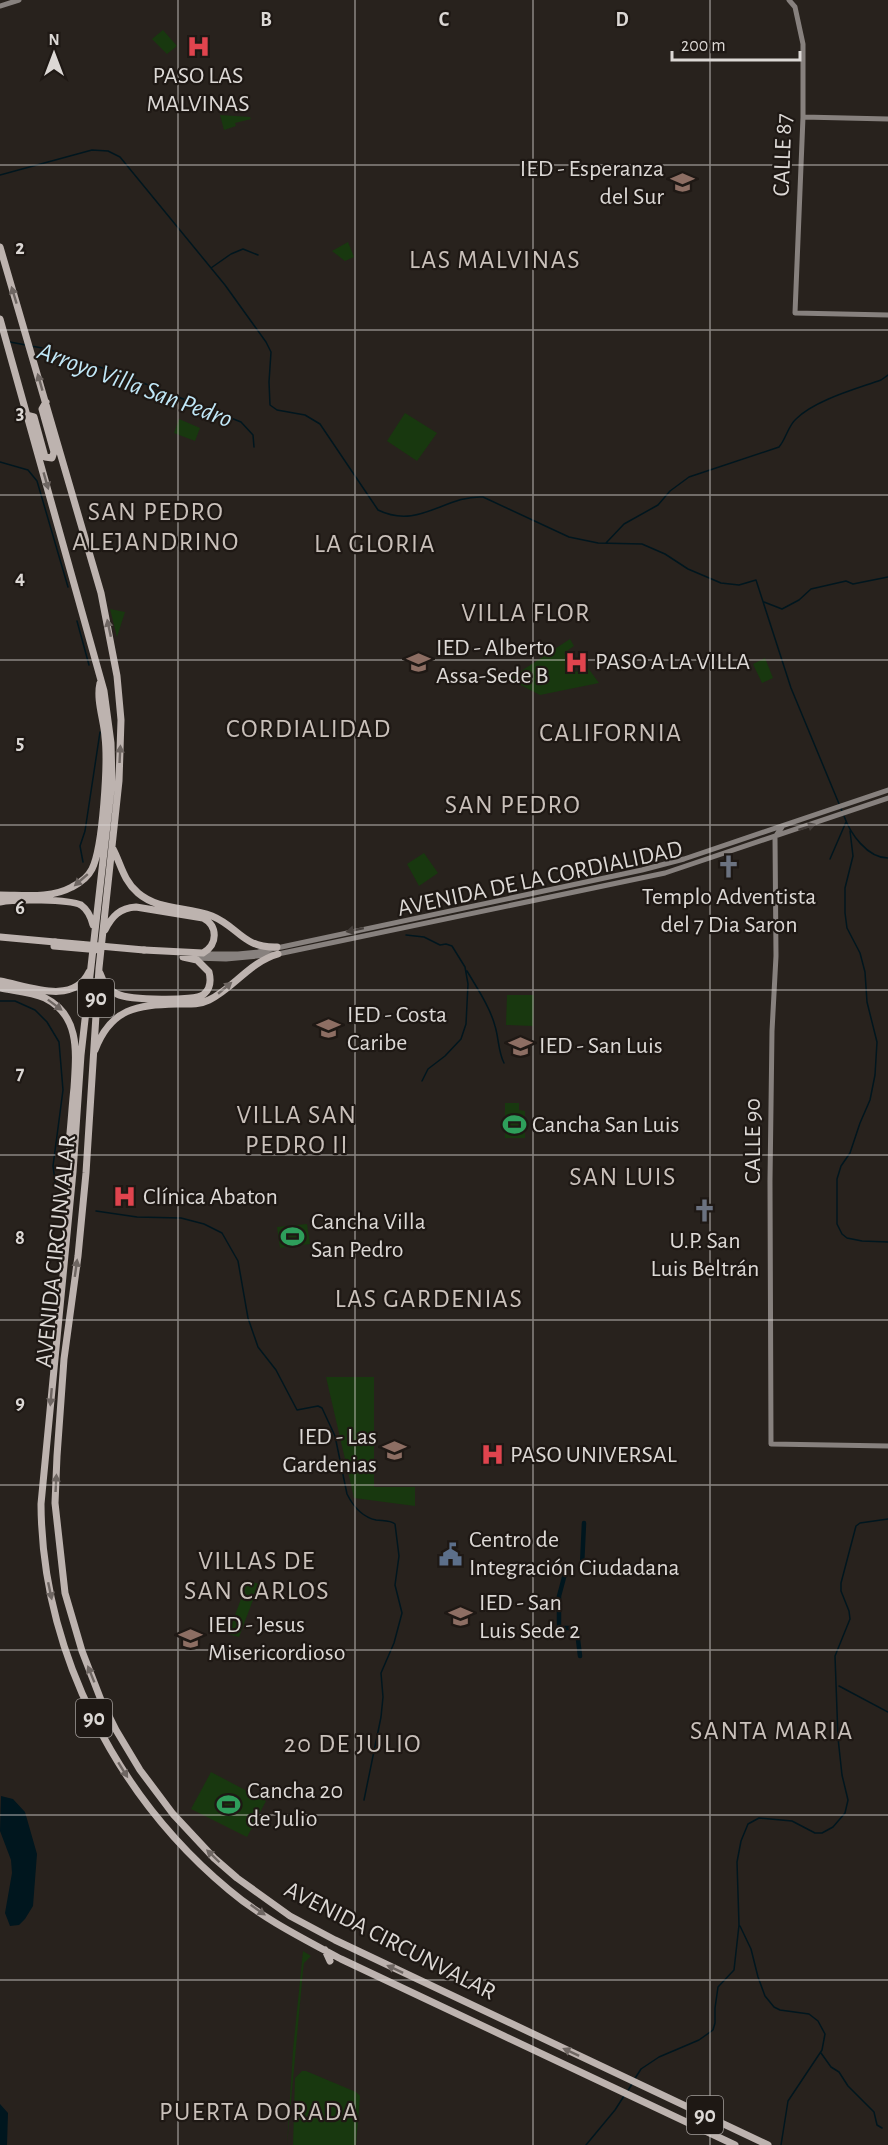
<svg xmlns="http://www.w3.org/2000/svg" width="888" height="2145" viewBox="0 0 888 2145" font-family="'Alegreya Sans',sans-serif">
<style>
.green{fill:#18380f}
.water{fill:#00161e}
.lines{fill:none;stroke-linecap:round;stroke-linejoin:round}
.stream{stroke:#00161e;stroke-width:1.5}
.canal{stroke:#00161e;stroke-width:4.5}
.secondary{stroke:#87817e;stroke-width:5}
.highway{stroke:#bdb3af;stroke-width:7}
.highway-bridge{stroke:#bdb3af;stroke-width:7}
.oneway{fill:#6e6662}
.oneway2{fill:#433d39}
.grid{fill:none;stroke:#dcd8d5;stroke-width:1.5;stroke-opacity:0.55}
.labels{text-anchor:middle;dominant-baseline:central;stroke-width:4.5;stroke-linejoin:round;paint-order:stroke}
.shield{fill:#1e1814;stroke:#a39e9b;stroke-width:1.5}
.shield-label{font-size:22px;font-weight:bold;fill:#dcd8d5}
.poi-label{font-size:24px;fill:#dcd8d5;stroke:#1e1814;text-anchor:start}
.street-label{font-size:24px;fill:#dcd8d5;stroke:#1e1814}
.neighbourhood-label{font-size:26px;letter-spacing:1.5px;fill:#c9c0ba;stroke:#1e1814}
.water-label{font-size:26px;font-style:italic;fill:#c1e8f8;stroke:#1e1814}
.grid-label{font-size:20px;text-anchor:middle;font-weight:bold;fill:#dcd8d5;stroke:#1e1814;stroke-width:4.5;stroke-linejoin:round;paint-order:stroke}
</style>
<rect width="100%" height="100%" fill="#28221d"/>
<path class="green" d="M163,30L177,46L167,54L152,39Z
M220,115L250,117L251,119L235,123L236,126L224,130Z
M348,242L354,257L345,261L332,251Z
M405,413L437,433L417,461L387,441Z
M179,419L200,428L195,441L174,433Z
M110,609L125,612L117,637Z
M570,639L574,646L564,653L576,672L580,670L582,672L588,668L599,683L540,695L509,679Z
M765,658L773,678L762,683L753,664Z
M424,853L438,873L419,886L407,864Z
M507,995H534L533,1026L506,1025Z
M505,1103H519V1110L525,1111V1138H505Z
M307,1224L310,1244L280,1248L277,1227Z
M326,1377H374V1487H415V1506L354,1498Z
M248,1580L259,1584L239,1637L228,1634Z
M211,1772L266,1801L247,1837L191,1809Z
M303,1951L311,1956L304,1963L303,1971L287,2145L293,2050Z
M302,2071H306L356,2092L360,2096L356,2145H293L295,2078Z"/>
<path class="water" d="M1,1796L13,1799L25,1812L37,1854L33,1906L25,1919L19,1925L10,1926L5,1913L12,1873L11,1860L0,1831Z
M0,2104L8,2113L7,2145H0Z"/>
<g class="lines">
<path class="stream" d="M0,175L92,150L108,151L120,157L225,285L266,342L271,352L269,382L270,405L277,410L305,415L320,424L378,510C419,530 445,495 483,497L569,537L598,543L642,544L665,554L688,569L721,583L739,585L756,580L791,688L842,811
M211,268L231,254L243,249L258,255
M10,342L26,345
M31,346L48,349L128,377L241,422L253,435L254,447
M0,462L28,470L37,481L68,587
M606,543L624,524L658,505L670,491L689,477L779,447C786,439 788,426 796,419C815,400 856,389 881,380L888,375
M764,602L782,609L799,600L811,589L846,581L853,584L888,577
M77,621L89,665
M844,816C850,833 867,858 888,858
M850,831L853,856L845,888V913L847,928L860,953L865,972L867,1002L877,1042L875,1075L870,1100L860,1123L850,1153L841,1166L837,1179V1224L842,1234L847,1238L862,1241L888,1242
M830,859L846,822
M83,862L80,846L85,831L100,732
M406,935L424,937L440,945L446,944L452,946L465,967L468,984L466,1024L461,1039L445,1056L428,1069L422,1081
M467,971C477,988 490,1007 495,1026C499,1039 498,1051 504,1063
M0,1001H15L35,1010L47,1022L59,1042L63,1090L53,1166L56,1188
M96,1211L137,1217L181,1218L204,1224L222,1233L238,1261L248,1318L258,1347L276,1370L297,1410L318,1406L322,1408L335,1436L347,1494C353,1506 362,1517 376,1520C384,1521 390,1520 395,1524L399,1556L395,1585L402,1613L394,1643L381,1673L383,1697L381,1717L364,1800
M839,1686L888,1712
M740,1926L751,1949L758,1977L765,1996L774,2007L780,2010L809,2014L818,2021L825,2034L822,2050L788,2101L781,2145
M821,2053L831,2067L839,2072L848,2086L874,2112L877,2125L882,2128
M634,2080L641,2069L659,2057L699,2040L713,2030L715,2023V2008L718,1987L734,1970L739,1925L737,1862L741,1841L748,1824L759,1818L792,1821L815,1833H822L833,1827L845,1813L848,1800L842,1775L838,1738L835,1656L850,1619L849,1611L841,1591V1583L856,1526L860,1523L888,1519
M627,2092L632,2084
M586,2145L615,2110L624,2096"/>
<path class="canal" d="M582,1566L584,1523
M566,1570L559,1596V1628H571L577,1631L580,1656"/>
<path class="secondary" d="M789,0L795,7L803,44V117L795,313L888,315
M0,6L19,0
M803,117L888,119
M782,827L775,837L776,956L772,1031L770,1181L771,1444L888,1446
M201,954H238L258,952L642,870L684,859L888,790
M193,958L226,959L278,954L665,873L888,798"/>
<path class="highway" d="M0,247L101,593L117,676L121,720L119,781L99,968L86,1173L78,1256L64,1359L57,1456L55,1503L65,1593L82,1651L101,1700L116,1730L140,1770L173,1814L214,1858L237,1878L290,1916L335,1940L768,2145
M0,319L104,691L111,743L112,781L81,1055L73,1172L41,1504C42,1651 116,1796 229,1890C262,1918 302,1938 341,1959L735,2145
M26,415L34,417L45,457L52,458L54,452L42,409L46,402
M113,849C121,864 123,880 138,893C159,911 187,906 212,916C239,927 242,948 277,947
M0,895C24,895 50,899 72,887C80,883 88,877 92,869C103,847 108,763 105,737C104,720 96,700 100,683
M0,902C14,899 69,899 81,905C88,910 91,917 93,925
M105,930C112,916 120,908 136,907L203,918C218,926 218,944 203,953L144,950
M0,937L55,942
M100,973C103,982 108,990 117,994C129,1000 195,1002 204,994C211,988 211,980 209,972L197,960L183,957
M0,981C28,986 73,1006 89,972
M0,988C15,991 31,992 45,998C81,1016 76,1054 74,1088C72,1106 71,1125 69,1143L71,1156
M95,1050C111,1008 137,1005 177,1004C188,1004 199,1005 209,1000C235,987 248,963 278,954
M325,1950L330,1961"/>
<path class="highway-bridge" d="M55,942L144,950
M54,946L100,950"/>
</g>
<defs><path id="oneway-solid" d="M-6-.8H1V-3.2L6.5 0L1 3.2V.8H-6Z" transform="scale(1.5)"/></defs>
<g class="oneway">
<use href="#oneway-solid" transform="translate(14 295) rotate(-107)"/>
<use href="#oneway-solid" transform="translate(40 382) rotate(-106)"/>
<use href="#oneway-solid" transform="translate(46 481) rotate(74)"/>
<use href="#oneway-solid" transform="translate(109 628) rotate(-102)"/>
<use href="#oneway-solid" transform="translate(120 754) rotate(-87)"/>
<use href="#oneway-solid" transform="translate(81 880) rotate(139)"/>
<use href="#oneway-solid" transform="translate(225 988) rotate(-40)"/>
<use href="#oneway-solid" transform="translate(55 1005) rotate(37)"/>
<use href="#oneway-solid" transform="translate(76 1268) rotate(-82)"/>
<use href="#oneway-solid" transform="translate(51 1397) rotate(95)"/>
<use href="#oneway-solid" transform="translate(56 1483) rotate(-87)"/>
<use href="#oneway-solid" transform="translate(50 1591) rotate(78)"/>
<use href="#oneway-solid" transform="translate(91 1674) rotate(-112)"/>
<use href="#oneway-solid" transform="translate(123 1770) rotate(58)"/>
<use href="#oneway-solid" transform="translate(213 1856) rotate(-136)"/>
<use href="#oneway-solid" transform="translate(258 1910) rotate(35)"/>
<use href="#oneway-solid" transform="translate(395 1969) rotate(-155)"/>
<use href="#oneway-solid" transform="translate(571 2052) rotate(-155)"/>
</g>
<g class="oneway2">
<use href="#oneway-solid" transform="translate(807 827) rotate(-18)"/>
<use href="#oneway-solid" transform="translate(355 930) rotate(168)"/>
</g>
<path class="grid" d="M178,0V2145M355,0V2145M533,0V2145M710,0V2145M0,165H888M0,330H888M0,495H888M0,660H888M0,825H888M0,990H888M0,1155H888M0,1320H888M0,1485H888M0,1650H888M0,1815H888M0,1980H888"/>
<defs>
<symbol id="hospital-bare" viewBox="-9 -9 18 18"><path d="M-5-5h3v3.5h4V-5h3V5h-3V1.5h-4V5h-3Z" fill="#e0444e" stroke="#1e1814" stroke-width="2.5" paint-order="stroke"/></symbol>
<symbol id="school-bare" viewBox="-9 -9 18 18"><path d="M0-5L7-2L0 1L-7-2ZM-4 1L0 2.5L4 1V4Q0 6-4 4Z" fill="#8d6e63" stroke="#1e1814" stroke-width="2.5" paint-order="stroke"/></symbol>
<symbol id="church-bare" viewBox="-9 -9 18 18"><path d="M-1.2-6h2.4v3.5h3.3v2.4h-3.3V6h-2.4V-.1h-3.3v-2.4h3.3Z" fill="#6b7280" stroke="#1e1814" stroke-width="2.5" paint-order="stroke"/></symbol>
<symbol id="stadium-bare" viewBox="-9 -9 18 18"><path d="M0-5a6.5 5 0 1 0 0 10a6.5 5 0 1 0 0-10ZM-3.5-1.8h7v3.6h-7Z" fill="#2e9e5b" stroke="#1e1814" stroke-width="2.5" paint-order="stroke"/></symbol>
<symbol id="civic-bare" viewBox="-9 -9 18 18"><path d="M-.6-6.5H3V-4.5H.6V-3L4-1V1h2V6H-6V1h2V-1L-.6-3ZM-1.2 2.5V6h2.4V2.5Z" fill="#5c6f8a" stroke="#1e1814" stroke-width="2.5" paint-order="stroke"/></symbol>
</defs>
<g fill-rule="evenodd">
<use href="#hospital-bare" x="182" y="30" width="33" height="33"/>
<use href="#school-bare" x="666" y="166" width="33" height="33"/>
<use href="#school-bare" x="402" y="646" width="33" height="33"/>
<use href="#hospital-bare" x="560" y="646" width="33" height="33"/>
<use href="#church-bare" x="712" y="850" width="33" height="33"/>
<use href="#school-bare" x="312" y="1012" width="33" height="33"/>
<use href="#school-bare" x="504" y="1030" width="33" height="33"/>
<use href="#stadium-bare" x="498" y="1108" width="33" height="33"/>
<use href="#hospital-bare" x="108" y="1180" width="33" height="33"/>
<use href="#church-bare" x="688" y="1194" width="33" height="33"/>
<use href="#stadium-bare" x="276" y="1220" width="33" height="33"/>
<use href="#school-bare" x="378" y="1434" width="33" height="33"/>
<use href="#hospital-bare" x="476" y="1438" width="33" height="33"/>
<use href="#civic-bare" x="434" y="1538" width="33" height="33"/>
<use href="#school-bare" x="444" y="1600" width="33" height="33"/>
<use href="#school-bare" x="174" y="1622" width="33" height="33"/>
<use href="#stadium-bare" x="212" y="1788" width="33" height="33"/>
</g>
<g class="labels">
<g class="shield">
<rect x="78" y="979" width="36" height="38" rx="4.5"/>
<rect x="76" y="1699" width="36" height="38" rx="4.5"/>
<rect x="687" y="2096" width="36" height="38" rx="4.5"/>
</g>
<g class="shield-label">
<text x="96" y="998">90</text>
<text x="94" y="1718">90</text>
<text x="705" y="2115">90</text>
</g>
<g class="poi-label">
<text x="198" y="76" text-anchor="middle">PASO LAS<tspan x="198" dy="28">MALVINAS</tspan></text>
<text x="664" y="169" text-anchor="end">IED - Esperanza<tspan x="664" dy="28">del Sur</tspan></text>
<text x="436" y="648">IED - Alberto<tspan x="436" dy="28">Assa-Sede B</tspan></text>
<text x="595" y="662">PASO A LA VILLA</text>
<text x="729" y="897" text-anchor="middle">Templo Adventista<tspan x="729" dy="28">del 7 Dia Saron</tspan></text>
<text x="347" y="1015">IED - Costa<tspan x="347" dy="28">Caribe</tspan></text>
<text x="539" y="1046">IED - San Luis</text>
<text x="532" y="1125">Cancha San Luis</text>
<text x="143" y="1197">Clínica Abaton</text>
<text x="311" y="1222">Cancha Villa<tspan x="311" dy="28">San Pedro</tspan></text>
<text x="705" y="1241" text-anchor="middle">U.P. San<tspan x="705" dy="28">Luis Beltrán</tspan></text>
<text x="377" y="1437" text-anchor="end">IED - Las<tspan x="377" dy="28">Gardenias</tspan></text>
<text x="510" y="1455">PASO UNIVERSAL</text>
<text x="469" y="1540">Centro de<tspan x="469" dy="28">Integración Ciudadana</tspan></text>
<text x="479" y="1603">IED - San<tspan x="479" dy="28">Luis Sede 2</tspan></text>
<text x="208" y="1625">IED - Jesus<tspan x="208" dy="28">Misericordioso</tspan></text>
<text x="247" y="1791">Cancha 20<tspan x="247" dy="28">de Julio</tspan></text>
</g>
<g class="street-label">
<text transform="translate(783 155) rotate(-88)">CALLE 87</text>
<text transform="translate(540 879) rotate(-12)">AVENIDA DE LA CORDIALIDAD</text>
<text transform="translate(753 1141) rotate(-90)">CALLE 90</text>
<text transform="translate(56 1251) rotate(-84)">AVENIDA CIRCUNVALAR</text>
<text transform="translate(390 1941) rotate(27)">AVENIDA CIRCUNVALAR</text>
</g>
<g class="neighbourhood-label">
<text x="495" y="260">LAS MALVINAS</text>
<text x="156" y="512">SAN PEDRO<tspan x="156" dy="30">ALEJANDRINO</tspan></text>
<text x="375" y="544">LA GLORIA</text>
<text x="526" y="613">VILLA FLOR</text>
<text x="309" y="729">CORDIALIDAD</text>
<text x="611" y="733">CALIFORNIA</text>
<text x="513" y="805">SAN PEDRO</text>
<text x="297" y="1115">VILLA SAN<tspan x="297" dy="30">PEDRO II</tspan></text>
<text x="623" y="1177">SAN LUIS</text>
<text x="429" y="1299">LAS GARDENIAS</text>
<text x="257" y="1561">VILLAS DE<tspan x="257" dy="30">SAN CARLOS</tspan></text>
<text x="772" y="1731">SANTA MARIA</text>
<text x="353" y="1744">20 DE JULIO</text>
<text x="259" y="2112">PUERTA DORADA</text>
</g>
<g class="water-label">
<text transform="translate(135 385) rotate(20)">Arroyo Villa San Pedro</text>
</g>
</g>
<g class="grid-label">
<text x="266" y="26">B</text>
<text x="444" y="26">C</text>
<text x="622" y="26">D</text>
<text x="20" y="254">2</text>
<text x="20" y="419">3</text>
<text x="20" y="584">4</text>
<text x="20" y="749">5</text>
<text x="20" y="914">6</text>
<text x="20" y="1079">7</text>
<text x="20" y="1244">8</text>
<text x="20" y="1409">9</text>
</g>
<g transform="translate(54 54)" stroke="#1e1814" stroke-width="4.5" paint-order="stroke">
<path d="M0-4.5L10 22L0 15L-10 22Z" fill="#dcd8d5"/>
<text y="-9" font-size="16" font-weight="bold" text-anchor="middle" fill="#dcd8d5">N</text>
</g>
<path d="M672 51v9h128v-9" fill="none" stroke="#dcd8d5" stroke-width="3"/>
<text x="681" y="51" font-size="18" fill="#dcd8d5" stroke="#1e1814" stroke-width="4.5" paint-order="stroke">200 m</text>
</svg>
